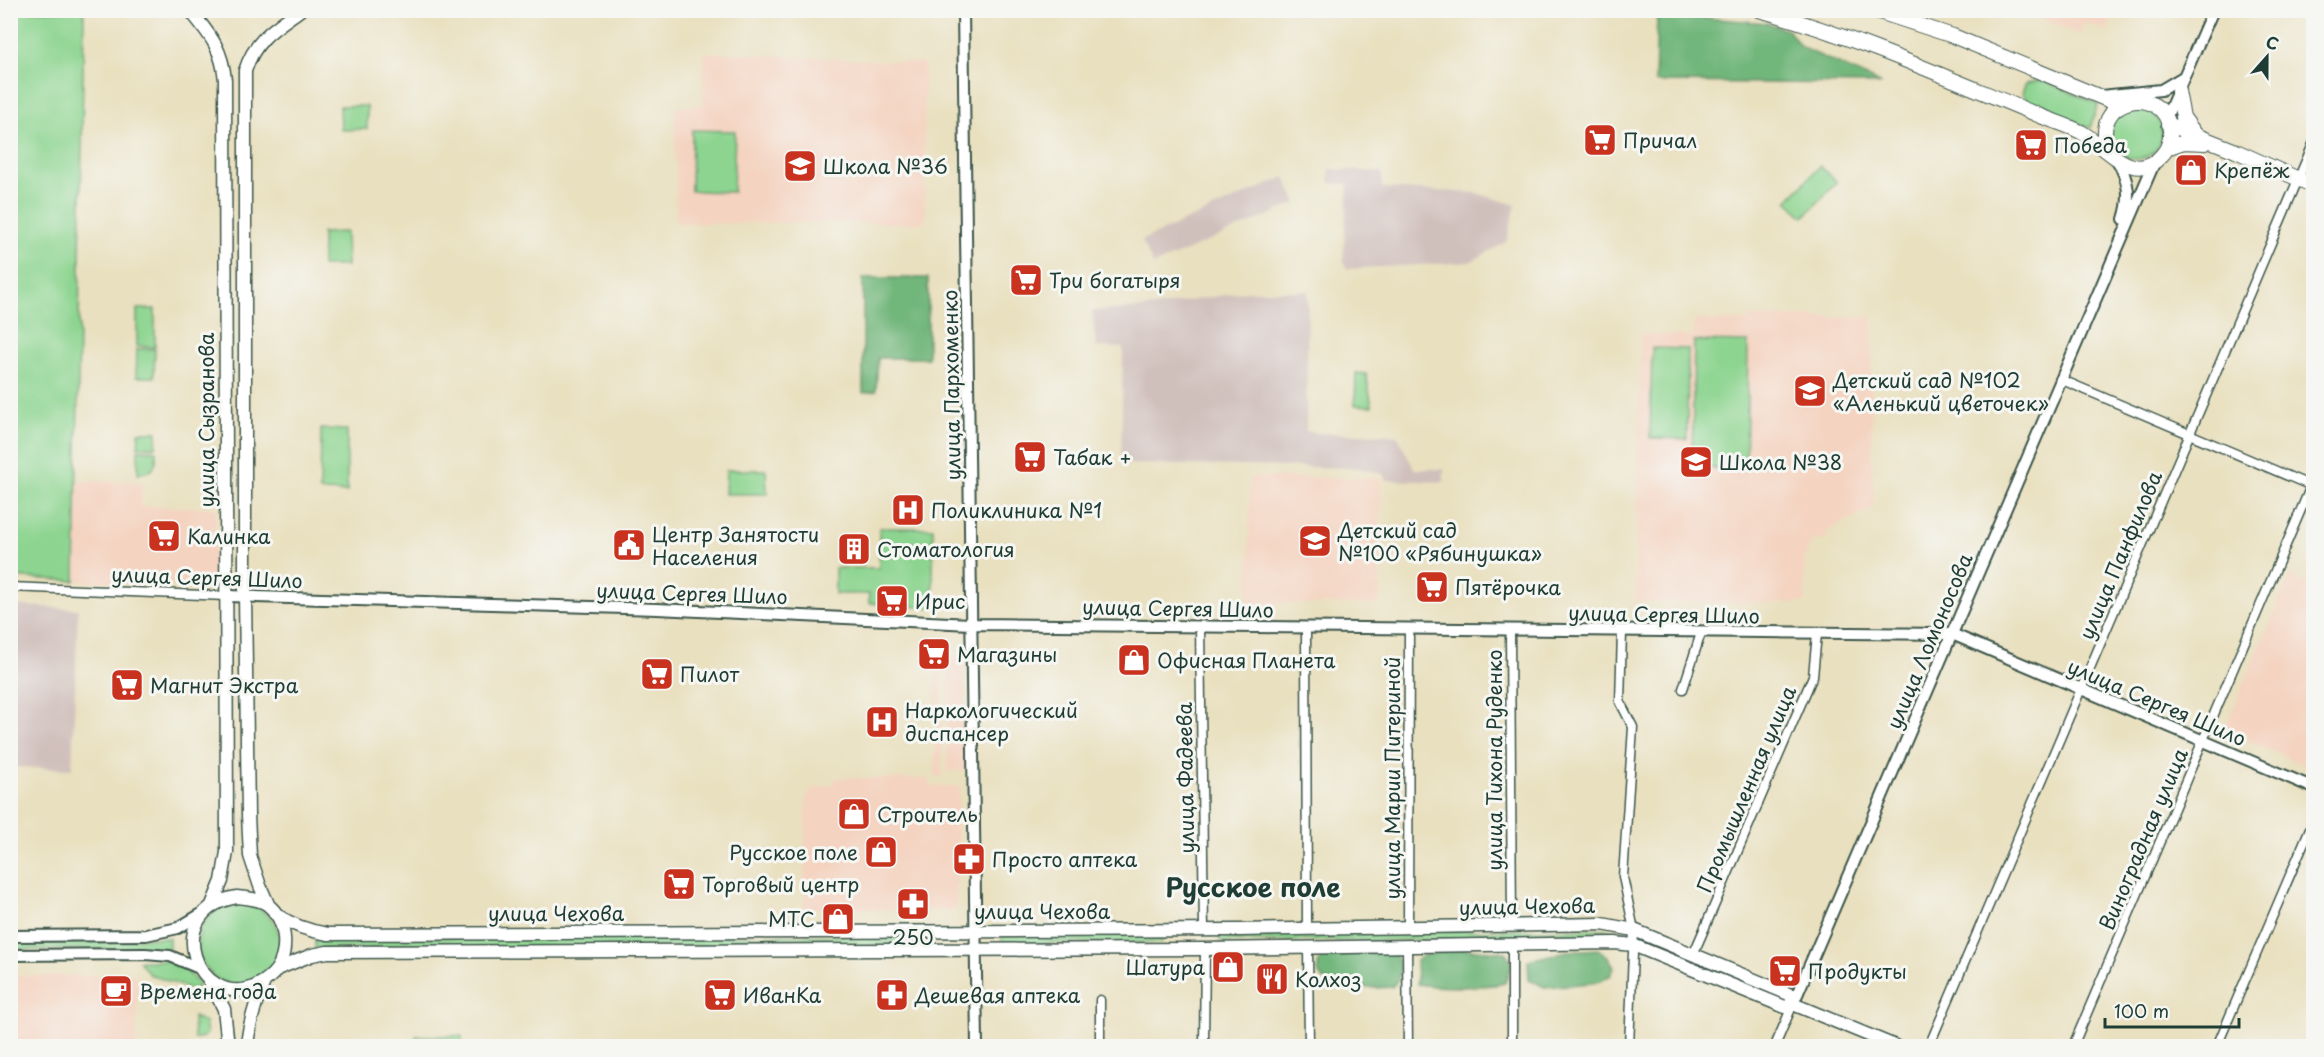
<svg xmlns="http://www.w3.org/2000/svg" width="2324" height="1057" viewBox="0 0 2324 1057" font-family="'Playpen Sans',sans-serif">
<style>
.built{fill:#f4d3c0}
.industrial{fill:#d0c0bc}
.green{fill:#8cd48f;stroke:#568862;stroke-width:1.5}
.forest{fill:#71b67a;stroke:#487a57;stroke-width:1.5}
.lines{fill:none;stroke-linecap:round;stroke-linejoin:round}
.minor-casing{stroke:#3d5549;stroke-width:11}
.tertiary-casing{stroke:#3d5549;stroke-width:14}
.secondary-casing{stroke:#3d5549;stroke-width:15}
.primary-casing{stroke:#3d5549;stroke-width:16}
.minor{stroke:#fff;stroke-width:8}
.tertiary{stroke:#fff;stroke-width:10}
.secondary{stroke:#fff;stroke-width:12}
.primary{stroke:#fff;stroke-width:14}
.labels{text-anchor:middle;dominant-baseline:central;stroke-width:6;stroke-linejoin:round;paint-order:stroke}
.poi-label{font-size:20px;fill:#1f3d34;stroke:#f6f6f2;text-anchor:start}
.street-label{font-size:20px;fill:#1f3d34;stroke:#f6f6f2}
.district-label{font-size:26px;font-weight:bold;fill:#1f3d34;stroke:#f6f6f2}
</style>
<rect width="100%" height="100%" fill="#f6f6f2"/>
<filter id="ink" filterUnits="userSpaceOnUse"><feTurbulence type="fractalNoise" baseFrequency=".0167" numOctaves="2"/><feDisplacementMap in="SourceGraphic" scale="12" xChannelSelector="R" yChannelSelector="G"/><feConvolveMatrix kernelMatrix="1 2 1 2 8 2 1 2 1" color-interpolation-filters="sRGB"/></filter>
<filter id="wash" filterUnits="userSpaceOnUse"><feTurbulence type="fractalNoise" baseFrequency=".008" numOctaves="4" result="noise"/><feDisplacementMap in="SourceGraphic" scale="24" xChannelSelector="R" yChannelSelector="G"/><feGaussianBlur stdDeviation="1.35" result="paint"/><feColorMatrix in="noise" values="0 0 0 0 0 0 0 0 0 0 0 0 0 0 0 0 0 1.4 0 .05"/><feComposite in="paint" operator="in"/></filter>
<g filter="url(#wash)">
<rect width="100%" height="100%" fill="#e9e0bf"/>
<path class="built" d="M2022,11H2115L2107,31L2085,22L2080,35Z
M704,52L924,63L925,223H676L675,108L703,104Z
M1749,317H1872V469L1874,507L1827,531V540H1812L1804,560L1805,603L1635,602L1640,334L1693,336L1694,320L1749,321Z
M1250,477L1381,478L1380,605L1248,603Z
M77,481L142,482L141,506L216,508L214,578L206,585L199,587L75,581Z
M2290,576L2313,586V769L2224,730Z
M948,655L965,656L966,770L947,772Z
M935,667L942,668V776H935Z
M835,778L928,779L930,786L971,787L959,788L956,910L804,908L806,797L814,788L834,785Z
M138,975L136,1046H11V976Z"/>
<path class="industrial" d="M1330,169L1382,172V188L1476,193L1516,205L1506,242L1470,262L1347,269L1343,261L1348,184L1329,183Z
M1285,177L1297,203L1153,265L1142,240Z
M1247,291H1308L1306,431L1317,433L1397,435L1414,469H1444V482L1386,480L1383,474L1359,468L1121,464L1123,348L1096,347L1092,311L1148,308Z
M10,605L78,609L72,769L11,767Z"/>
<path class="green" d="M10,11H84L75,581L11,577Z
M2042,80L2098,104L2090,128L2031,106L2022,93L2026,83Z
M340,106H367V129L341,130Z
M2110 133a26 26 0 1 1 52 0a26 26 0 1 1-52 0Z
M692,130L735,131L733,192L691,191Z
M1820,166L1837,182L1804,217L1787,201Z
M346,232L347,266H322V233Z
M137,309H155V347L137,346Z
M1694,341L1748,342L1746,469L1692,468Z
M1652,348L1688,349L1687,439L1650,438Z
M137,349H155L154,377H136Z
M1356,373L1366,374L1372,406L1355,405Z
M321,429L347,430V492L320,491Z
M139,432H157L156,447H138Z
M138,450L156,451V462L152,470L138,474Z
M726,470H766L767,494H725Z
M879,528H933V608L869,603V594H835V568H879Z
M198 944a41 41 0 1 1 82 0a41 41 0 1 1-82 0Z
M1603,929L1627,934V938L1220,942V934Z
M922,935V945L315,949V938Z
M1002,935H1162V943H1002Z
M169,938V949L11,950L10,939Z
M1652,942L1773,992L1771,997L1650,947Z
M139,961C175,961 174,956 199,984L197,988L190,989L149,974Z
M193,1017L205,1022L207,1034L203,1037L194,1039Z
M416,1036H462V1046H416Z"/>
<path class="forest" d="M1657,14L1768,23L1789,31L1801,47L1882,84L1655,82Z
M863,278H928V358H878L876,391L863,393Z
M1462,949L1505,952L1512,962L1505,983C1481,988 1442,988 1417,984L1416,961L1424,955Z
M1598,949L1609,957L1614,968L1611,975L1601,981L1592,983L1544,987L1529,979L1528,960L1568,951Z
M1359,952L1395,954C1402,967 1402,977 1392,987C1371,988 1298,994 1323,954Z"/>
</g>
<g filter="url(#ink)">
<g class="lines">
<defs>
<path id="minor" d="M2060,379L2314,487
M10,587L226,596
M1200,627L1204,930
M1306,628L1307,929
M1510,630L1512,925
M1622,632L1620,702L1633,727L1623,877L1634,930L1629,1046
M1683,689L1701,633
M1408,927L1409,629
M1407,945L1408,1046
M1308,947L1309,1046
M1693,955L1813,676L1817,634
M1100,1000V1046
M1204,1046L1205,949
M1512,1046V944
M1775,1046L1793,1004
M1929,1046L2314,142
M2073,1046L2314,479
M2217,1046L2314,819"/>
<path id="tertiary" d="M963,10L977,1046
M2101,96L2161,90L2183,77
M2166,118L2213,10
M2117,160C2129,180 2131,197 2124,219
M226,596L657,609L971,624L1952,634L2314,788
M10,936L146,935L178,928L203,913
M10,955L145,954L170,956L199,968
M1793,1004L2155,161"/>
<path id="secondary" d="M190,10C210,35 222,48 225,80L227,852L222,881L212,905
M237,897C247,898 261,899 268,905C286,919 289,950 277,969C272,976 264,982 256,986C197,1012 159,910 237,897Z
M268,904L260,886L250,856L248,815L245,596V71C255,39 274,29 300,10
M275,914C292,925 307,931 328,934L1240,930L1602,924L1634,930L1791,995L1793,1004
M277,969L312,955L327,952L1205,949L1615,943L1633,945L1785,1007L1793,1004L1895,1046
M209,980L224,1009L228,1046
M247,1046C249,1023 255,1004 264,982"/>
<path id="primary" d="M1759,10C1857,37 1950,79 2043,117C2056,122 2069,126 2081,132C2105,145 2134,187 2162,155C2168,149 2171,139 2170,130C2164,82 2087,97 2109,151
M1873,10L1953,36L2120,105
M2178,91L2183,117L2196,135
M2168,124L2236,151L2314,186
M2167,148L2184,142L2205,143"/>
</defs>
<use href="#minor" class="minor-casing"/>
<use href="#tertiary" class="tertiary-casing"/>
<use href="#secondary" class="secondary-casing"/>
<use href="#primary" class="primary-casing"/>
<use href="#minor" class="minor"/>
<use href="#tertiary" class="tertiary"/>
<use href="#secondary" class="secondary"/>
<use href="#primary" class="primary"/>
</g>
</g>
<defs>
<symbol id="supermarket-square" viewBox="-11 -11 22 22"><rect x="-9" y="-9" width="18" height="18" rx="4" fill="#c8321e" stroke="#f6f6f2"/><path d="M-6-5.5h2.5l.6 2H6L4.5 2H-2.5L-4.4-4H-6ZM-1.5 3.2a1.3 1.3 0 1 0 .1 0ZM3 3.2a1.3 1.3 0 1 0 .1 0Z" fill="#fff"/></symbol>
<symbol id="school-square" viewBox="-11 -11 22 22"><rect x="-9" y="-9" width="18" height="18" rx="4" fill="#c8321e" stroke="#f6f6f2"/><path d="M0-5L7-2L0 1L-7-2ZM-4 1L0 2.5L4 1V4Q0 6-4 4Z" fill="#fff"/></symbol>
<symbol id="shop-square" viewBox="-11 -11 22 22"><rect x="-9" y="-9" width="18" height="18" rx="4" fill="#c8321e" stroke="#f6f6f2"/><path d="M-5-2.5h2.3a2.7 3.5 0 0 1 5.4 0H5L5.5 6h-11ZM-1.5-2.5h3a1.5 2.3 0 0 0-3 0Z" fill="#fff"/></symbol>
<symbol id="hospital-square" viewBox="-11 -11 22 22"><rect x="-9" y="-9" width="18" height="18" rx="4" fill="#c8321e" stroke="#f6f6f2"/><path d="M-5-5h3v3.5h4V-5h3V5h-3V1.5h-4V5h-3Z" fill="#fff"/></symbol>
<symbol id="civic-square" viewBox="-11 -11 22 22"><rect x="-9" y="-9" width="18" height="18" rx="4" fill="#c8321e" stroke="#f6f6f2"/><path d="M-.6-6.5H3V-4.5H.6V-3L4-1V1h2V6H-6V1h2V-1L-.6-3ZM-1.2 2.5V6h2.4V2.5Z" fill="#fff"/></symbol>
<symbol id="building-square" viewBox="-11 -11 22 22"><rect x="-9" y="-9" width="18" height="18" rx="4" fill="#c8321e" stroke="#f6f6f2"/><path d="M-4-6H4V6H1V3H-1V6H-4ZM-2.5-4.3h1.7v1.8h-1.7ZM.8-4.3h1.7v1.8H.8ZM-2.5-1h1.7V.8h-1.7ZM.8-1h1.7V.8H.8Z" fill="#fff"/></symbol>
<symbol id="pharmacy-square" viewBox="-11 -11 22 22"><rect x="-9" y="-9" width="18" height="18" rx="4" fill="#c8321e" stroke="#f6f6f2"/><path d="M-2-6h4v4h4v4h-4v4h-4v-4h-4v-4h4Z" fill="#fff"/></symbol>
<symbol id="restaurant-square" viewBox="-11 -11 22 22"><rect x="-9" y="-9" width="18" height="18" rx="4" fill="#c8321e" stroke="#f6f6f2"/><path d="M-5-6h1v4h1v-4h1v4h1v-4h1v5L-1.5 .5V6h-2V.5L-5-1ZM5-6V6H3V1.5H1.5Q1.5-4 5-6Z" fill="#fff"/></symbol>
<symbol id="cafe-square" viewBox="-11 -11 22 22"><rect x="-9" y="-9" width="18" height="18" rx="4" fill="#c8321e" stroke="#f6f6f2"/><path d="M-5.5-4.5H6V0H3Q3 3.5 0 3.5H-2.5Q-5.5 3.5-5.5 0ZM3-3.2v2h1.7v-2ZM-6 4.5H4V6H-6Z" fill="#fff"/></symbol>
</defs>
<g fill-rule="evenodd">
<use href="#supermarket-square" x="1581" y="121" width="38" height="38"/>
<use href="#supermarket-square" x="2012" y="126" width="38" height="38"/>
<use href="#school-square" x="781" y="147" width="38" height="38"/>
<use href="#shop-square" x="2172" y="151" width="38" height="38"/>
<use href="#supermarket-square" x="1007" y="261" width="38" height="38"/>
<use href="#school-square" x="1791" y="372" width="38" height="38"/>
<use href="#supermarket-square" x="1011" y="438" width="38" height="38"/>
<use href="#school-square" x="1677" y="443" width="38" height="38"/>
<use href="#hospital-square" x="889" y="491" width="38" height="38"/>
<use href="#supermarket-square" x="145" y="517" width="38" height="38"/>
<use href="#school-square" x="1296" y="522" width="38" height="38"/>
<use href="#civic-square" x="610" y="526" width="38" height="38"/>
<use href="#building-square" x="835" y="530" width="38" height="38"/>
<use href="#supermarket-square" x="1413" y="568" width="38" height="38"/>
<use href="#supermarket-square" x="873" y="582" width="38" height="38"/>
<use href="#supermarket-square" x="915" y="635" width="38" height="38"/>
<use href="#shop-square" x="1115" y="641" width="38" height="38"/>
<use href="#supermarket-square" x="638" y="655" width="38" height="38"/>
<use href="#supermarket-square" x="108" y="666" width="38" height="38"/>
<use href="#hospital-square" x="863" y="703" width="38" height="38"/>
<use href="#shop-square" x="835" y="795" width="38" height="38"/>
<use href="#shop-square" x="862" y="833" width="38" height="38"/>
<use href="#pharmacy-square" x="950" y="840" width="38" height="38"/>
<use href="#supermarket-square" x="660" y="865" width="38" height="38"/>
<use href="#pharmacy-square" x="894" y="885" width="38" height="38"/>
<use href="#shop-square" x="819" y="900" width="38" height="38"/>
<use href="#shop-square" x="1209" y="948" width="38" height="38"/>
<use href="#supermarket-square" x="1766" y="952" width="38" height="38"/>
<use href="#restaurant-square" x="1253" y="960" width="38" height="38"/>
<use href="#cafe-square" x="97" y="972" width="38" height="38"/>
<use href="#supermarket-square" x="701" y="976" width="38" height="38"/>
<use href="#pharmacy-square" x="873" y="976" width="38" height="38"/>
</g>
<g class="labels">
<g class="poi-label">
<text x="1623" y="140">Причал</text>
<text x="2054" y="145">Победа</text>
<text x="823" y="166">Школа №36</text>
<text x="2214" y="170">Крепёж</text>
<text x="1049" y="280">Три богатыря</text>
<text x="1833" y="380">Детский сад №102<tspan x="1833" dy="23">«Аленький цветочек»</tspan></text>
<text x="1053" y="457">Табак +</text>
<text x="1719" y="462">Школа №38</text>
<text x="931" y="510">Поликлиника №1</text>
<text x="1338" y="530">Детский сад<tspan x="1338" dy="23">№100 «Рябинушка»</tspan></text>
<text x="652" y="534">Центр Занятости<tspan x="652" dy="23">Населения</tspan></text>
<text x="187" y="536">Калинка</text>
<text x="877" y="549">Стоматология</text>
<text x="1455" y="587">Пятёрочка</text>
<text x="915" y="601">Ирис</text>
<text x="957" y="654">Магазины</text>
<text x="1157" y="660">Офисная Планета</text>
<text x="680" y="674">Пилот</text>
<text x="150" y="685">Магнит Экстра</text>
<text x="905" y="710">Наркологический<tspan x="905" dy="23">диспансер</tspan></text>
<text x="877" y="814">Строитель</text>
<text x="858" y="852" text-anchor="end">Русское поле</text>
<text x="992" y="859">Просто аптека</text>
<text x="702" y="884">Торговый центр</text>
<text x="815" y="919" text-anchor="end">МТС</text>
<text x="913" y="937" text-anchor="middle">250</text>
<text x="1205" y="967" text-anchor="end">Шатура</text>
<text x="1808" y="971">Продукты</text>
<text x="1295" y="979">Колхоз</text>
<text x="139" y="991">Времена года</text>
<text x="743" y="995">ИванКа</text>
<text x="915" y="995">Дешевая аптека</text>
</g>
<g class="street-label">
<text transform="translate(951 385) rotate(-91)">улица Пархоменко</text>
<text transform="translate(206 420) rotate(-90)">улица Сызранова</text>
<text transform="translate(2120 555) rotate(-67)">улица Панфилова</text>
<text transform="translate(207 577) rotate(2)">улица Сергея Шило</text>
<text transform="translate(692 593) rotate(2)">улица Сергея Шило</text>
<text transform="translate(1178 608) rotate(1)">улица Сергея Шило</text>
<text transform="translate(1664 614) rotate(1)">улица Сергея Шило</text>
<text transform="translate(1929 641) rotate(-67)">улица Ломоносова</text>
<text transform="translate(2157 702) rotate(23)">улица Сергея Шило</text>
<text transform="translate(1494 760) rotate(-90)">улица Тихона Руденко</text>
<text transform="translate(1185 778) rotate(-91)">улица Фадеева</text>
<text transform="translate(1392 778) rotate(-90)">улица Марии Питериной</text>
<text transform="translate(1746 789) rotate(-67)">Промышленная улица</text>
<text transform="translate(2143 839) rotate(-67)">Виноградная улица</text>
<text transform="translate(1527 906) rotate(-1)">улица Чехова</text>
<text x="1042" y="911">улица Чехова</text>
<text x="556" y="913">улица Чехова</text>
</g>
<g class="district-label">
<text x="1253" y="886">Русское поле</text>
</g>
</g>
<rect width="2324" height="1057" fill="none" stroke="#f6f6f2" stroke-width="36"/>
<g transform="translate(2267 57) rotate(21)" stroke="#f6f6f2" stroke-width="4.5" paint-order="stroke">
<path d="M0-4.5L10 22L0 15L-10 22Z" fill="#1f3d34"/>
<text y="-9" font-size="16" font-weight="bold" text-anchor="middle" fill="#1f3d34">С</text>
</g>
<path d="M2105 1018v9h134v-9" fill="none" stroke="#1f3d34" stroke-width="3"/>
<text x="2114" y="1018" font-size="18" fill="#1f3d34" stroke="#f6f6f2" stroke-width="4.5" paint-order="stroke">100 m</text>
</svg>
